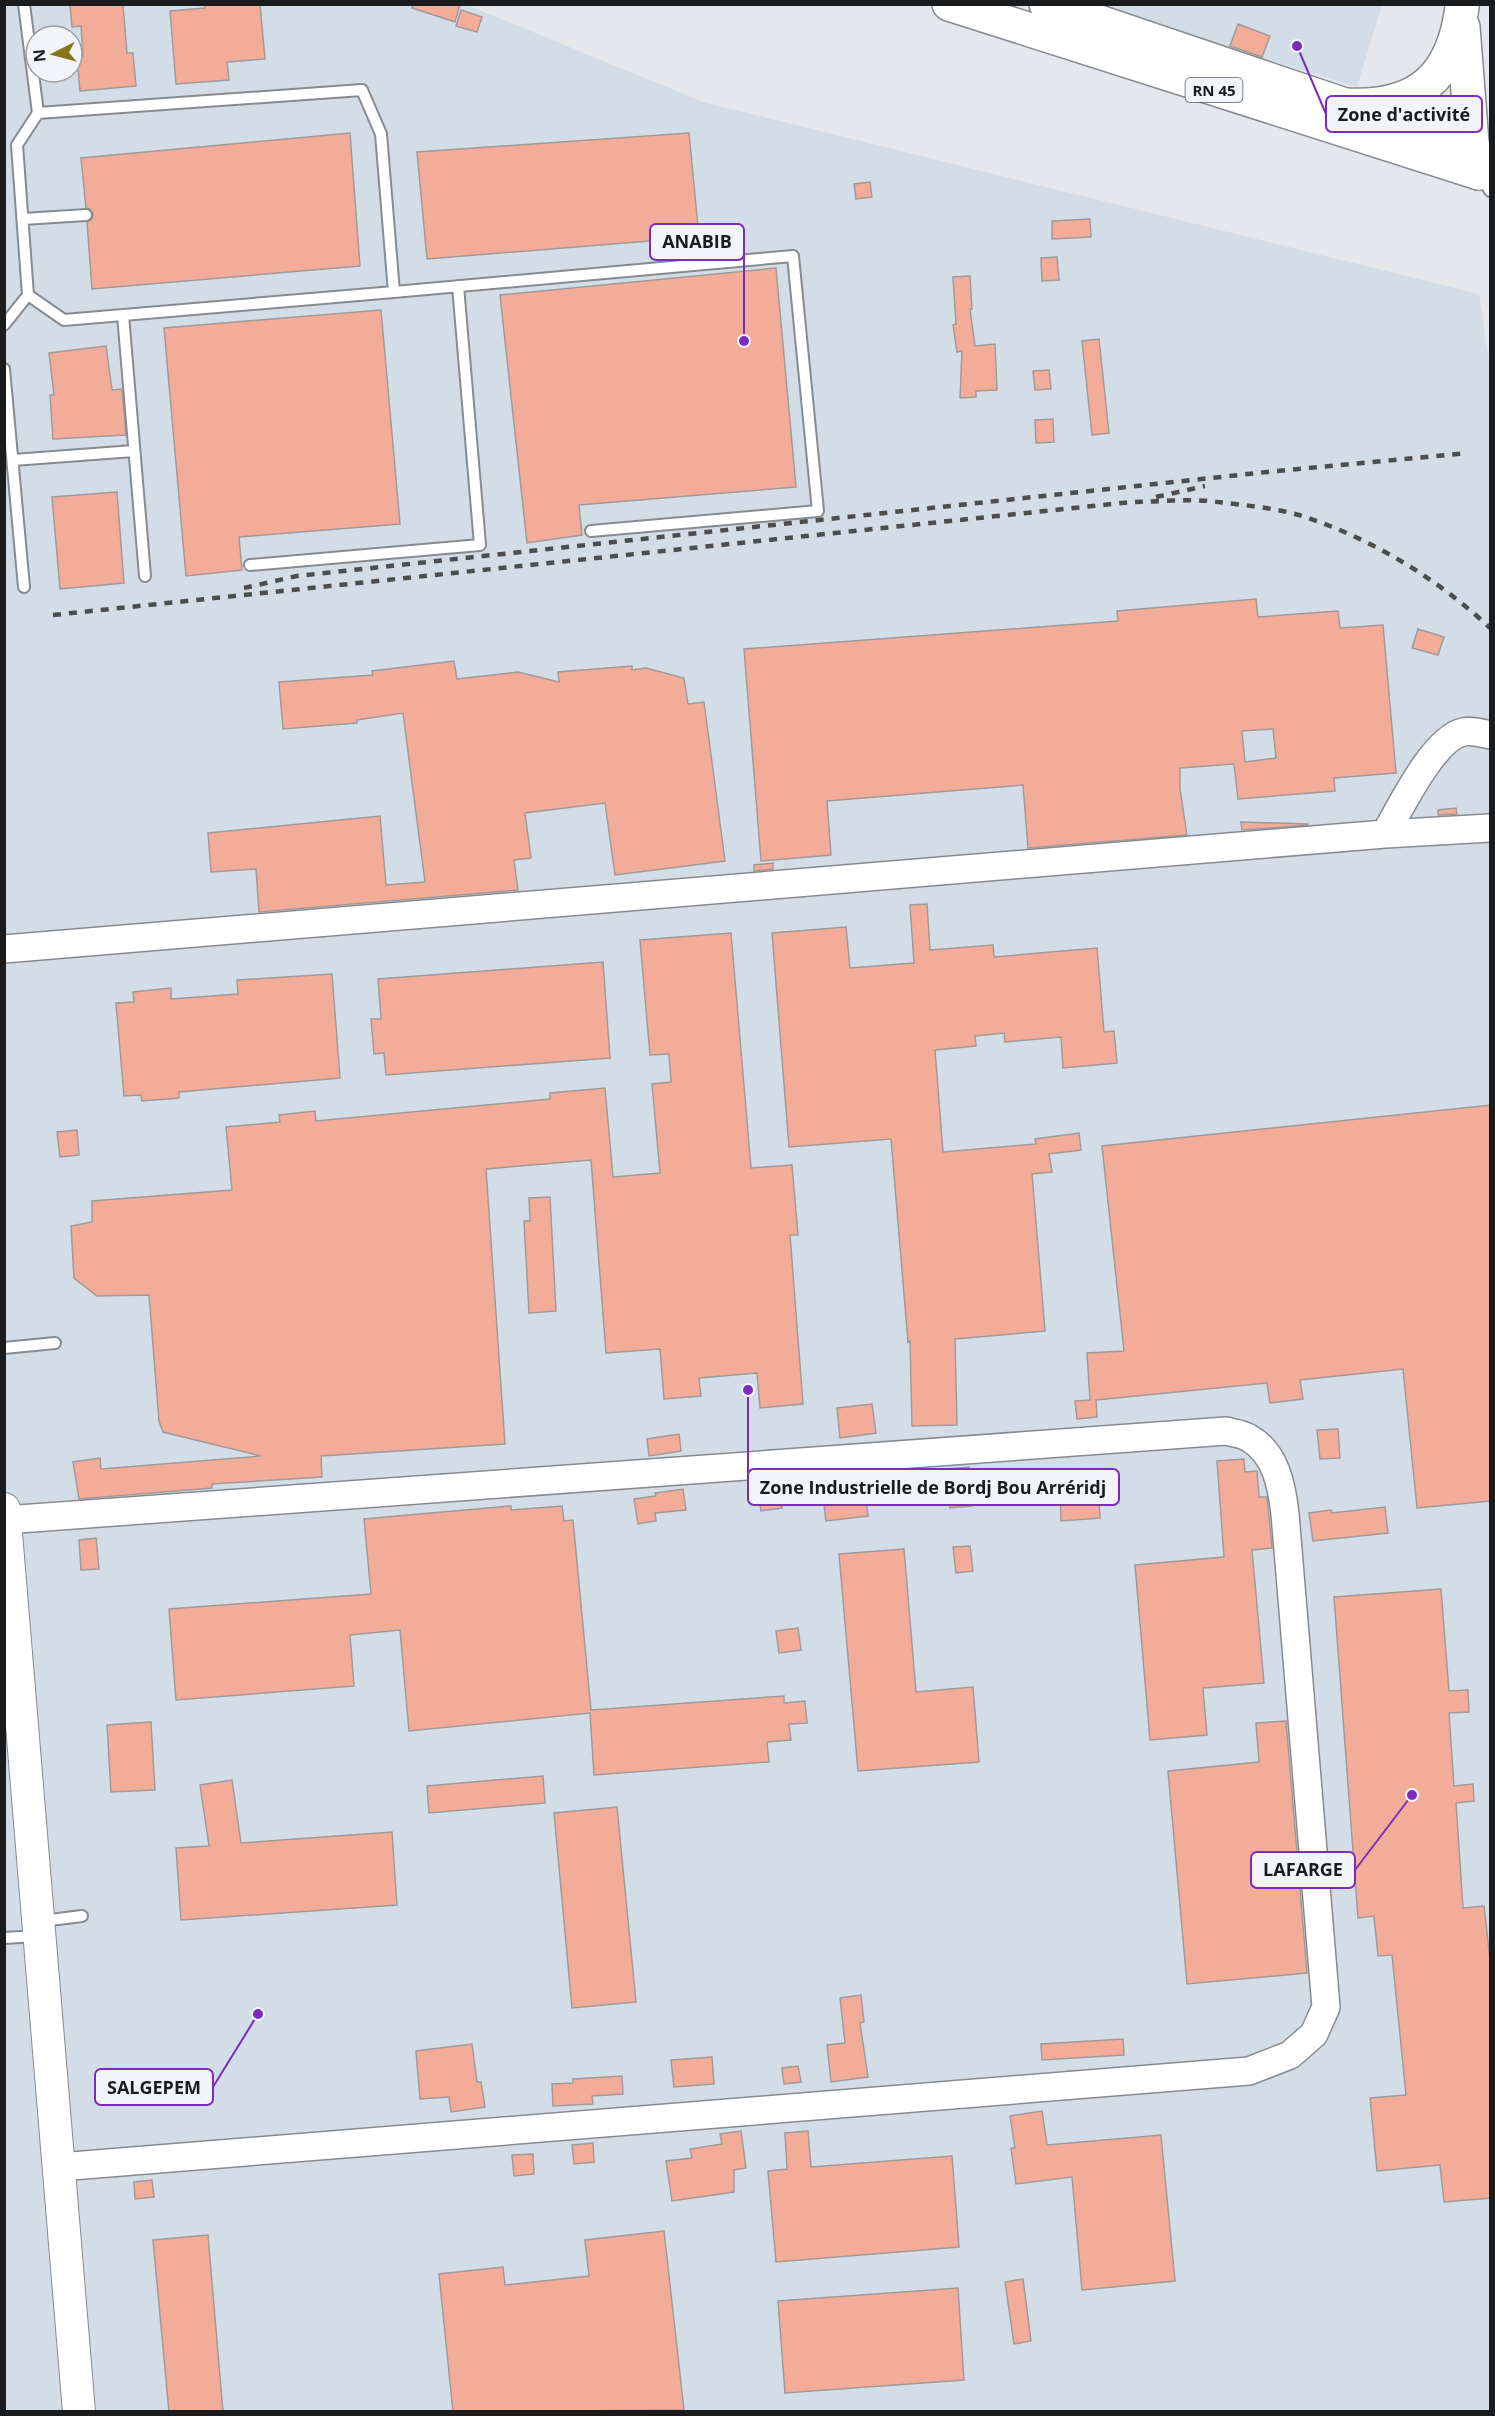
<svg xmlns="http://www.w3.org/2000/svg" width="1495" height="2416" viewBox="0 0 1495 2416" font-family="'Open Sans',sans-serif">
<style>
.built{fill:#d3dde8;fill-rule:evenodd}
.building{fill:#f3ac98;stroke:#a19a99;stroke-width:1.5;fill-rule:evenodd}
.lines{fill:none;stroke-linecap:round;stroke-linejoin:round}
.service-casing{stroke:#878b8f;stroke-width:14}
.tertiary-casing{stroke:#878b8f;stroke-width:30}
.secondary-casing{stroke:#878b8f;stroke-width:34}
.primary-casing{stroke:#878b8f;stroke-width:36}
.trunk-casing{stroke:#878b8f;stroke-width:36}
.service{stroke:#fff;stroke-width:10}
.tertiary{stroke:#fff;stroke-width:27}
.secondary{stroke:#fff;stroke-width:32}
.primary{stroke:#fff;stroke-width:33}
.trunk{stroke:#fff;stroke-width:33}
.rail{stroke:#4b4d4f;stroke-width:4.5;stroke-dasharray:8 8;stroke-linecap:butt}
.labels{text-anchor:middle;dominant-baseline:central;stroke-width:6;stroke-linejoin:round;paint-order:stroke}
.shield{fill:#f1f5fa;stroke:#5a5c5f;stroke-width:1.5}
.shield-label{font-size:15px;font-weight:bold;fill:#1a1b1d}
.leader{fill:none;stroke:#7b2cbf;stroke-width:2}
.callout-dot{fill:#7b2cbf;stroke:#f1f5fa;stroke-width:2}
.callout{fill:#f1f5fa;stroke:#7b2cbf;stroke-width:2}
.callout-label{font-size:18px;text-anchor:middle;font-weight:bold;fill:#1a1b1d}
</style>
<rect width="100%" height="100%" fill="#e4e8ed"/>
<path class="built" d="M5,5H467L703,102L1479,294L1490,368V2411L5,2412ZM36,36H72V72H36Z
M1093,5H1382L1357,87Z"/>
<path class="building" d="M205,4H260L265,59L227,62L229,80L176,84L170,11L205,8Z
M413,4H460L455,22L412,8Z
M70,5H123L127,53H133L136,86L80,91L77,58L83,57L81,26L72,27Z
M461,10L482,17L477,32L456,26Z
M1238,24L1270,36L1262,57L1230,46Z
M350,133L360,266L92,289L87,222L92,219L93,214L90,209L86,208L81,158Z
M689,133L699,237L427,259L417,152Z
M870,182L872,197L856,199L854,184Z
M1090,219L1091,237L1052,239V221Z
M1057,257L1059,280L1042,281L1041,258Z
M776,268L796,487L579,505L582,535L527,543L500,295Z
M970,276L972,309H970L975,346L995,344L997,390L976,391V397L960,398L962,351L957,352L953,325L956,324L953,277Z
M381,310L400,524L239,537L242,570L186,576L164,328Z
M1099,339L1109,433L1092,435L1082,341Z
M106,346L112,390L122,389L126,435L53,439L50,395H54L49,353Z
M1049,370L1051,389L1035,390L1033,371Z
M1053,419L1054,442L1036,443L1035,420Z
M117,492L124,583L60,589L52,497Z
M1256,599L1258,617L1338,611L1340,628L1383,625L1396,773L1334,778L1335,791L1238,799L1234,764L1180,768V789L1187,835L1028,848L1023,785L827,801L831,855L761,861L744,649L1118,621L1117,611ZM1273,729L1276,758L1245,762L1242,731Z
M1418,629L1444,637L1438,655L1412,648Z
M454,661L457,679L518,672L559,682L558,672L632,666V670L646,668L684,678L688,704L704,702L725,861L615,875L605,803L525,813L531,858L514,860L518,890L259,912L256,869L211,872L208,833L380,816L386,885L425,882L403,713L357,720V723L283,729L279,682L373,675L372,671Z
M1456,808L1457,814L1438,815V810Z
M1241,822L1308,824V825L1242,830Z
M773,863V869L754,871V865Z
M927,904L930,950L993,945L994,957L1097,948L1104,1032L1114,1031L1117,1063L1063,1068L1061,1037L1005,1042L1004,1033L975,1036L976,1046L935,1050L943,1152L1036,1144L1035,1139L1079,1133L1081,1150L1049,1154L1052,1172L1032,1174L1045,1331L955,1339L957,1425L912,1426L910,1341L908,1342L891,1139L789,1147L772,933L846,927L850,968L914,963L910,905Z
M731,933L751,1168L792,1165L798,1235H790L803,1404L760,1408L757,1373L699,1378L701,1396L664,1399L660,1349L606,1353L591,1160L486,1169L505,1444L321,1456L322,1477L212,1484V1488L79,1499L73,1462L100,1458L101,1469L261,1456L163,1432L159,1421L149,1295L97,1296L74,1278L71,1226L92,1222V1201L232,1190L226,1127L280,1122L279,1115L315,1111L316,1121L550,1099V1093L605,1088L613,1177L660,1173L652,1084L671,1082L669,1054L650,1055L640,940Z
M603,962L610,1058L386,1075L384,1053L374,1054L371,1019H381L378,979Z
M332,974L340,1078L179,1092V1098L142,1101L141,1095L124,1096L116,1003L134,1002L133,992L171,988V999L238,994L237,980Z
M1491,1105V1501L1417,1508L1403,1369L1300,1380L1303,1399L1270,1403L1267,1383L1096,1400L1097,1417L1077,1419L1075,1401L1090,1400L1087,1353L1124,1351L1102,1146Z
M77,1130L79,1155L60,1157L57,1132Z
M550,1197L556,1311L529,1313L524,1221H530L529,1198Z
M872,1404L876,1433L840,1438L837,1408Z
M1338,1429L1340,1458L1320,1459L1317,1430Z
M679,1434L681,1451L649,1456L647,1439Z
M1244,1459L1245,1472L1257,1471L1259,1497H1267L1269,1516L1272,1548L1252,1550L1264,1683L1203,1688L1207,1735L1150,1740L1135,1565L1224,1557L1217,1461Z
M969,1467L972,1506L950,1508L947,1469Z
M778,1483L782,1508L761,1511L757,1486Z
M864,1484L868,1516L826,1521L822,1489Z
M1098,1485L1100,1518L1061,1521L1060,1487Z
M683,1489L686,1510L655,1513L656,1521L638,1524L634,1499L656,1496L655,1493Z
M511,1506V1510L562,1506L564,1521L573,1520L591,1710L784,1696V1703L805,1701L807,1723L789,1724L791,1740L767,1742L769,1762L594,1775L590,1713L409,1731L400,1630L350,1635L354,1686L176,1700L169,1609L371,1594L364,1519Z
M1385,1507L1388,1533L1313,1541L1309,1513L1331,1510L1332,1513Z
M96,1538L99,1569L81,1570L79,1540Z
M970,1546L973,1571L956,1573L953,1547Z
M904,1549L916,1692L973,1687L979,1762L858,1771L839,1554Z
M1441,1589L1449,1691L1468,1690L1469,1712L1449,1713L1454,1786L1473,1784L1474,1801L1456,1803L1463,1908L1484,1906L1491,1968V2198L1444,2202L1440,2165L1377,2171L1370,2098L1406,2095L1392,1955L1378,1956L1374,1916L1358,1918L1334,1597Z
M798,1628L801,1650L779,1653L776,1631Z
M1286,1721L1307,1973L1187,1984L1168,1771L1259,1762L1256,1723Z
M151,1722L155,1790L111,1792L107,1725Z
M543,1776L545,1803L429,1813L427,1786Z
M232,1780L241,1843L392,1832L397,1905L181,1920L176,1848L209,1846L200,1785Z
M617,1807L636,2002L572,2008L554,1813Z
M861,1995L864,2022L860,2023L868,2077L831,2082L827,2045L845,2043L840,1998Z
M1123,2039L1124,2055L1042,2060L1041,2044Z
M472,2044L477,2082H481L485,2107L451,2112L449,2097L420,2099L416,2051Z
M712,2057L714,2084L674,2087L671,2060Z
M798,2066L801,2082L784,2084L782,2068Z
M622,2076L623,2094L592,2096L593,2104L553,2106L552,2084L573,2083V2079Z
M1042,2111L1047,2145L1161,2135L1175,2281L1082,2290L1072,2177L1016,2184L1011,2148H1015L1010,2116Z
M741,2131L746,2168L734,2170V2192L672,2201L666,2161L692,2158L690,2149L722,2144L720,2134Z
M808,2131L811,2167L952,2156L959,2247L776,2262L768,2171L787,2169L785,2133Z
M593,2143L594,2162L574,2164L572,2145Z
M533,2154L534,2174L514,2176L512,2155Z
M152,2180L154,2197L135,2199L134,2182Z
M664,2231L684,2410L453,2412L439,2274L503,2267L505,2285L589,2276L585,2240Z
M208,2235L223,2412H169L153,2240Z
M1023,2279L1031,2341L1014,2344L1005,2282Z
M958,2288L964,2380L785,2393L778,2301Z"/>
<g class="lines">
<defs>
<path id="service" d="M24,4L38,113L362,90L381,134L394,292L793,256L818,511L591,531
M38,113L17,145L28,295L64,320L394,292
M1481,176L1490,191
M23,219L86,215
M123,315L145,576
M4,325L28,295
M4,369L24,587
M13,460L134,451
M250,565L480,545L458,286
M4,1348L55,1343
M42,1921L82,1916
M4,1938L37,1936"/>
<path id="tertiary" d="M1385,834C1401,807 1433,739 1463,732C1472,730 1482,733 1490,735
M4,949L1385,834L1490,828
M5,1520L1226,1431C1233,1433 1243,1434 1249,1438C1276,1453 1282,1487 1285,1514L1326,2007L1314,2034L1290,2055L1249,2071L59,2167"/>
<path id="secondary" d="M4,1509L79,2412"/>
<path id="primary" d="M949,4L1479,173
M1046,4L1345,105L1472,143"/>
<path id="trunk" d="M1463,27L1472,143L1479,173
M1345,105C1417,109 1453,78 1462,7"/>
</defs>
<use href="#service" class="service-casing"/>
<use href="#tertiary" class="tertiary-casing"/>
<use href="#secondary" class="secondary-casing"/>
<use href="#primary" class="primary-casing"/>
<use href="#trunk" class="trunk-casing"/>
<use href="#service" class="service"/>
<use href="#tertiary" class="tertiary"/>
<use href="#secondary" class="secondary"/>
<use href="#primary" class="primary"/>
<use href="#trunk" class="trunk"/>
<path class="rail" d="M1156,497L1205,486
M244,588L297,576L1267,472L1467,453
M53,615L1131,502C1159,502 1190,498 1218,502C1244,505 1274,508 1299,515C1369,537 1437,578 1490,628"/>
</g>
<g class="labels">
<rect class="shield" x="1185.5" y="78" width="57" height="24" rx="4.5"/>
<g class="shield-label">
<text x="1214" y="90">RN 45</text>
</g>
</g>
<path class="leader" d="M1297 46L1326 114M744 341L744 242M748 1390L748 1487M1412 1795L1355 1870M258 2014L213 2087"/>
<g class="callout-dot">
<circle cx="1297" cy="46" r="6"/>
<circle cx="744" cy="341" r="6"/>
<circle cx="748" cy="1390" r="6"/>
<circle cx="1412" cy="1795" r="6"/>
<circle cx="258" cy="2014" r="6"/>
</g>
<g class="callout">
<rect x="1326" y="96" width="156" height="36" rx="6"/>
<rect x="650" y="224" width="94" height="36" rx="6"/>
<rect x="748" y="1469" width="371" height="36" rx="6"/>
<rect x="1251" y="1852" width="104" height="36" rx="6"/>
<rect x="95" y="2069" width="118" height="36" rx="6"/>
</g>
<g class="callout-label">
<text x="1404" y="121">Zone d'activité</text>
<text x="697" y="248">ANABIB</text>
<text x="933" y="1494">Zone Industrielle de Bordj Bou Arréridj</text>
<text x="1303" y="1876">LAFARGE</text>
<text x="154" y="2094">SALGEPEM</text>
</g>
<rect width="1495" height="2416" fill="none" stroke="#1a1b1d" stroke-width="12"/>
<g transform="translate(54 54) rotate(264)"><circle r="28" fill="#f1f5fa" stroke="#9b9ea2" stroke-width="1.5"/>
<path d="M0-4.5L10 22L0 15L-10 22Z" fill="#887519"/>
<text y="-9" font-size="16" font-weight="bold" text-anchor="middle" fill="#1a1b1d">N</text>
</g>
</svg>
